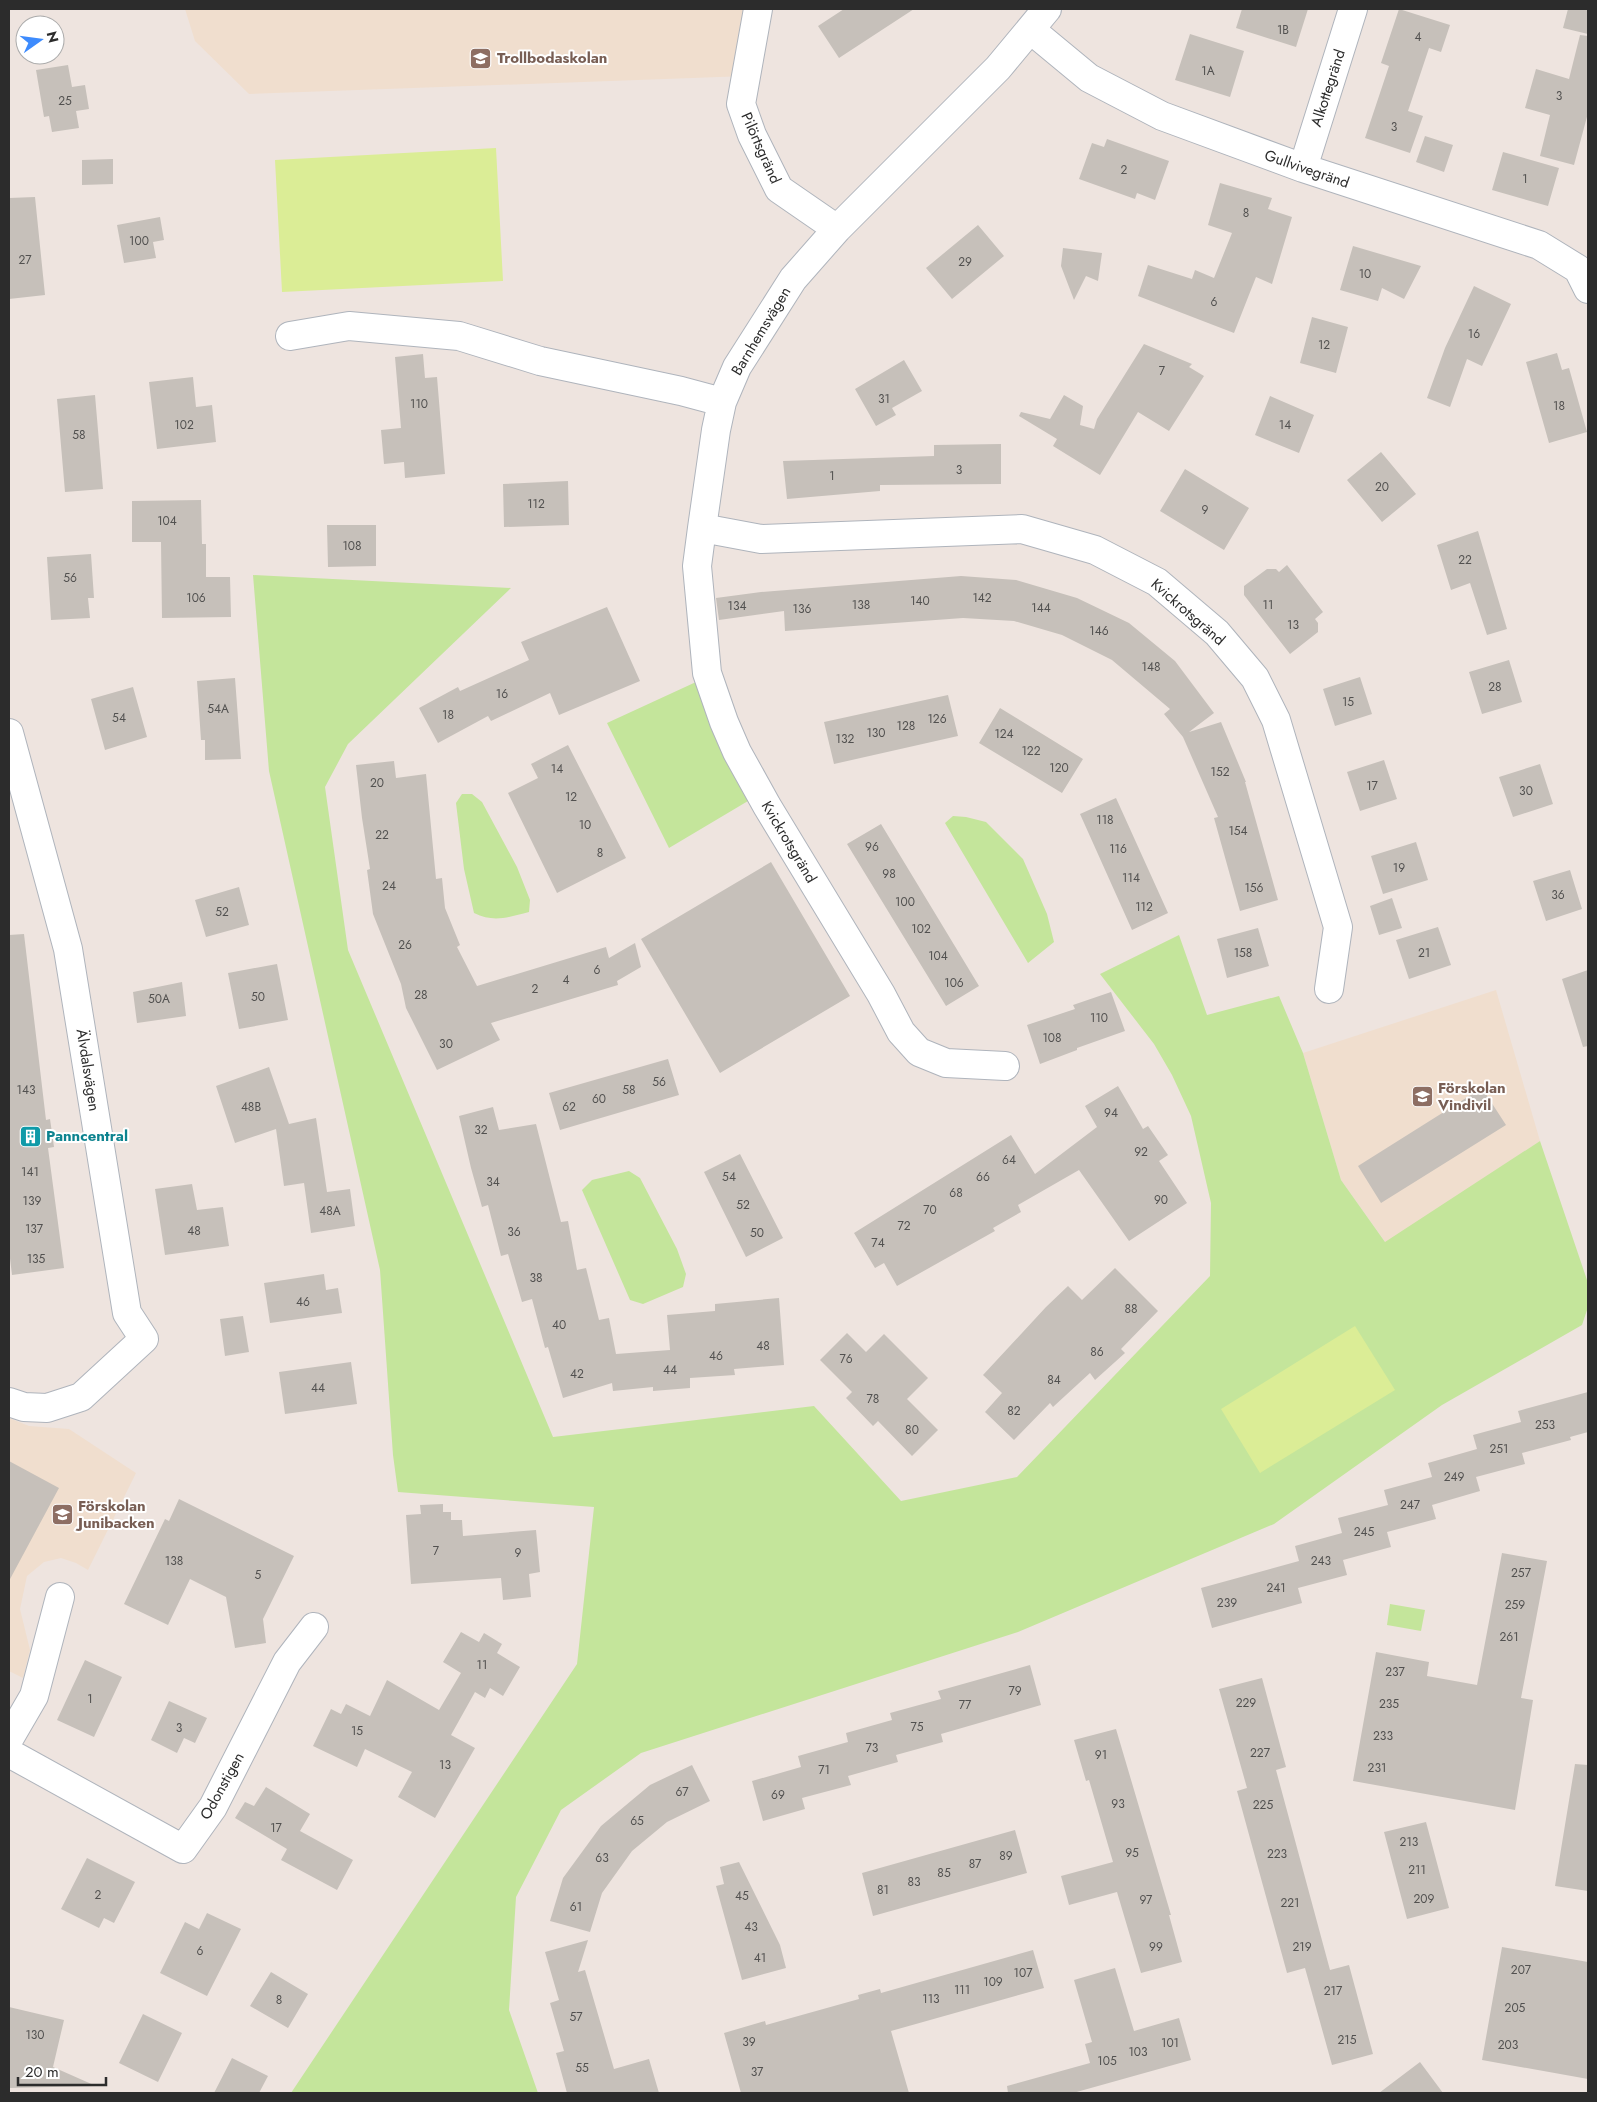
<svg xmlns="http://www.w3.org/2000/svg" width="1597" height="2102" viewBox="0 0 1597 2102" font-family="Jost,sans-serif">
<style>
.education{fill:#f0dece}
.green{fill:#c4e59b}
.pitch{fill:#dbed96}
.building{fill:#c6c0ba}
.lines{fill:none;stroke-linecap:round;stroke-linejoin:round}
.street-casing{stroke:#afb4bc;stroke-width:30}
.street{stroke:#fff;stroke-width:28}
.labels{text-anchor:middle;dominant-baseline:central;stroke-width:4;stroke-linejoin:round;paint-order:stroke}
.number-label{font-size:12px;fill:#525150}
.education-label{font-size:15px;font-weight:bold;fill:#785e54;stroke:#fff;text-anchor:start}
.street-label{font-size:15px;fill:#2c2c2c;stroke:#fff}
.culture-label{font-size:15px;font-weight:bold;fill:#0d838f;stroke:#fff;text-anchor:start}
</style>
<rect width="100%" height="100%" fill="#eee4df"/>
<path class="education" d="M185,9H757L747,76L249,94L195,41Z
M1496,990L1540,1141L1386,1243L1341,1180L1303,1053Z
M9,1418L29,1426L69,1429L136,1473L88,1570L76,1563L61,1558L44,1562L27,1576L20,1609L30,1650L23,1678L9,1671Z"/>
<path class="green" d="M253,575L511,588L348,744L325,787L348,950L553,1437L814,1406L901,1501L1017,1477L1210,1276L1211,1203L1191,1116L1172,1075L1154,1044L1100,974L1179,935L1207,1015L1279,996L1303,1053L1341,1180L1385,1242L1540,1141L1588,1283V1307L1582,1325L1442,1405L1274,1524L1018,1632L641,1753L561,1810L516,1897L509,2010L538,2093H291L577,1664L594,1507L398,1492L393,1455L380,1270L269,771Z
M696,682L748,801L669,848L607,723Z
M462,794H472L482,802L517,867L530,900L529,912C509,917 494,923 474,913L464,869L456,803Z
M953,816L966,817L986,822L1023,859L1047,914L1054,942L1028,963L945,823Z
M629,1171L640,1178L677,1249L686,1274L683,1287L643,1304L630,1300L582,1190L592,1180Z
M1390,1604L1425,1610L1421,1631L1387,1625Z"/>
<path class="pitch" d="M496,148L503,281L282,292L275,160Z
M1355,1326L1395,1390L1260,1473L1221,1409Z"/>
<path class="building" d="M844,9H914L839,58L818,26Z
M1242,9H1308L1296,47L1236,28Z
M1399,9L1450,25L1441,52L1429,48L1408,111L1423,116L1410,153L1365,138L1389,66L1381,63Z
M1568,9H1588V34L1563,28Z
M1190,34L1244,51L1230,97L1175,80Z
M1580,35L1588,36V113L1574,165L1540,156L1550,115L1525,108L1536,69L1569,79Z
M68,65L72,87L85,85L89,109L76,111L79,128L52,132L49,116L44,117L36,70Z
M1425,136L1453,145L1444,172L1416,162Z
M1107,139L1169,161L1155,200L1137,193L1135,199L1079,179L1092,143L1104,147Z
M1503,152L1559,168L1548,206L1492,190Z
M113,159V184L82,185V160Z
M1220,183L1272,198L1268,209L1292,217L1272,284L1256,277L1234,333L1138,296L1148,265L1192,279L1195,270L1214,278L1232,233L1208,225Z
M35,197L45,295L9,299V198Z
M160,217L164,240L153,242L156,258L124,263L117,225Z
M978,225L1004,256L952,299L926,268Z
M1353,246L1421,266L1404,299L1382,288L1378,301L1340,290Z
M1063,248L1102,253L1098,281L1086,276L1074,300L1061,266Z
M1474,286L1511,304L1482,366L1467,359L1450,407L1427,398L1445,348Z
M1312,317L1348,327L1336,373L1300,363Z
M1144,344L1192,364L1189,367L1204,376L1169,431L1138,412L1100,475L1053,446L1057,439L1019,416L1021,412L1050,419L1064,395L1083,406L1080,425L1094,429L1097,419Z
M1557,353L1562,370L1569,368L1587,432L1549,443L1526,362Z
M423,354L425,378L437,377L445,474L405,478L404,462L384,464L381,430L401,428L395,357Z
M904,360L922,391L892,408L896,415L876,426L855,389Z
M193,377L196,407L212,405L216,442L157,449L149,382Z
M95,395L103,489L65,492L57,399Z
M1270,396L1314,415L1299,453L1255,435Z
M1001,444V484L880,485V491L787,499L783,461L934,456V445Z
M1381,452L1416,494L1382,522L1347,480Z
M1185,469L1249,508L1224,550L1160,511Z
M568,481L569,525L504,527L503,484Z
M201,500L202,544H206V577H230L231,617L162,618L161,542H132V501Z
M327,525H376V566L328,567Z
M1478,531L1507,629L1487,635L1470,583L1451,590L1437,545Z
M91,554L94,598H88L90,618L51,620L47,557Z
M1287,565L1323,612L1315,619L1318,623V632L1290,654L1244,595V586L1267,569H1276L1279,572Z
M961,576L1016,580L1077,598L1129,623L1175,661L1214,713L1189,732L1221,722L1246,782H1245L1278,900L1240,911L1214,818L1218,817L1183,737L1164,714L1170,709L1112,660L1062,635L1014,621L963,618L785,631L784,611L719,620L716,598L761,592Z
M607,607L640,681L559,715L550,693L491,721L488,716L438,743L419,708L458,687L460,691L529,660L521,642Z
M1509,660L1522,702L1482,714L1469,672Z
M1360,677L1372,714L1335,726L1323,689Z
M235,678L241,759L205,760V740H201L197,681Z
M133,687L147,737L105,750L91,699Z
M948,695L958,736L834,764L824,722Z
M1000,708L1083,759L1062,793L979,743Z
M568,745L626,858L557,893L508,793L538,778L531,764Z
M1384,760L1397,799L1360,811L1347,772Z
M394,761L396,778L426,774L436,879L442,878L445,908L460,945L457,947L477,986L606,947L609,958L635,943L641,967L617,981L618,985L491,1023L500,1040L437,1070L406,1008L401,984L373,914L367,870L370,869L362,818L356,765Z
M1540,764L1553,804L1513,817L1499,777Z
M1116,798L1168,913L1132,930L1080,814Z
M881,824L979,986L946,1006L847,844Z
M1416,842L1428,880L1383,894L1371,856Z
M771,862L850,996L720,1073L641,939Z
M1570,870L1582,909L1546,921L1533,881Z
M239,887L249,925L206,937L195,900Z
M1392,898L1402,928L1379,935L1370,906Z
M1438,927L1451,965L1409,979L1396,940Z
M1258,928L1269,966L1227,978L1217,939Z
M24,934L46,1120L50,1119L54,1147L48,1148L64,1268L12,1275L9,1250V935Z
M277,964L288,1020L239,1029L228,973Z
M1588,970V1046L1583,1047L1562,979Z
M182,982L186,1016L137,1023L133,992Z
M1111,992L1125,1031L1077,1048V1050L1040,1064L1027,1025L1075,1009L1073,1005Z
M668,1059L679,1095L560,1130L549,1093Z
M269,1067L289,1124L316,1118L327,1192L350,1189L355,1226L311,1233L304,1183L284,1186L276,1129L235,1143L216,1086Z
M1118,1086L1143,1129L1148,1126L1168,1155L1159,1161L1187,1203L1129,1241L1079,1170L1018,1205L1021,1212L993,1228L995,1231L897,1286L884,1263L875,1268L854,1233L1011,1135L1035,1174L1097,1127L1085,1106Z
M1482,1088L1506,1125L1381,1203L1358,1166Z
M493,1107L499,1130L536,1124L561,1222L568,1221L577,1270L586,1268L599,1320L609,1318L616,1354L670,1350L667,1315L715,1311V1304L779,1298L784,1365L734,1369L735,1375L690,1378V1388L653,1391V1387L613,1391L612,1383L563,1398L548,1347L545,1348L532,1299L522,1302L508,1254L501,1256L488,1205L482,1207L471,1168L459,1116Z
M740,1154L783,1238L746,1257L704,1172Z
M192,1184L197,1210L223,1207L229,1246L165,1255L155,1189Z
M1115,1268L1158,1311L1121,1349L1125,1353L1095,1380L1090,1373L1053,1407L1050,1403L1014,1440L985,1412L1002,1393L983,1375L1046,1307L1068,1286L1082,1300Z
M324,1274L326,1290L338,1288L342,1313L270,1323L264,1283Z
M243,1316L249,1352L225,1356L220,1319Z
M847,1333L866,1352L884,1334L928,1378L907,1399L938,1430L912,1456L878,1421L873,1426L846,1398L852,1392L820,1360Z
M351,1362L357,1404L285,1414L279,1372Z
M1588,1392V1432L1570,1437L1571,1440L1522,1453L1525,1464L1476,1477L1480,1491L1432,1505L1436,1519L1387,1532L1391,1547L1343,1560L1347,1575L1298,1588L1302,1603L1212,1628L1201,1588L1299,1561L1295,1546L1342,1533L1338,1518L1388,1505L1384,1490L1432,1477L1428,1463L1477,1449L1473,1435L1521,1422L1518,1411Z
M9,1461L59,1488L9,1581Z
M179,1499L294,1556L263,1619L266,1643L235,1648L226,1597L190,1579L168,1625L124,1604L165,1519L169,1521Z
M443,1504V1512H451V1520H462L463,1536L536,1530L540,1572L529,1574L531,1597L503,1600L501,1578L411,1584L406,1515L421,1514L420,1505Z
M1502,1553L1547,1561L1521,1698L1533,1700L1515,1810L1353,1781L1376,1652L1429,1662L1427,1676L1477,1685Z
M461,1632L479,1642L484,1633L502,1644L497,1653L520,1667L503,1696L490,1688L485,1698L475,1692L451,1735L475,1748L435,1818L398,1797L412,1772L365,1749L357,1767L313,1746L331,1709L341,1714L346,1704L370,1716L387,1680L439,1710L461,1673L443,1662Z
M85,1660L122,1677L94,1737L57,1720Z
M1030,1665L1041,1705L941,1734L943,1742L896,1755L898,1762L848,1776L851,1785L802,1798L805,1809L763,1821L752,1781L801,1767L798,1756L848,1742L846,1733L892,1720L890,1713L941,1699L938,1691Z
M1262,1678L1286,1767L1276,1770L1330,1970L1349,1965L1373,2054L1332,2065L1305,1968L1287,1973L1237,1791L1247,1788L1219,1689Z
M169,1701L207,1718L195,1743L184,1738L177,1753L151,1740Z
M1116,1729L1171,1915H1169L1182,1962L1141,1973L1117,1892L1069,1905L1061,1876L1113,1862L1089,1780L1086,1781L1074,1740Z
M1575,1764L1588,1765V1891L1555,1886Z
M692,1765L710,1801L667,1822L632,1851L602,1893L590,1932L550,1921L563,1878L601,1826L650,1785Z
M266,1787L310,1814L300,1831L353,1860L337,1890L281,1860L287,1849L235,1818L245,1802L254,1806Z
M1426,1822L1449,1908L1407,1919L1384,1832Z
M1015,1830L1027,1873L873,1916L862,1873Z
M87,1858L135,1882L114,1923L104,1918L99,1928L61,1909Z
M739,1862L780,1945L786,1968L742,1980L716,1886L724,1884L720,1867Z
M207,1913L241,1929L207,1996L160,1973L185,1922L199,1929Z
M588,1940L578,1972L585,1970L614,2069L649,2059L659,2093H567L556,2053L564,2051L550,2003L559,2000L545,1952Z
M1502,1947L1588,1962V2079L1482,2060Z
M1033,1950L1044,1988L891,2031L909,2093H741L724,2033L765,2021L766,2025L859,1999L858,1995L880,1989L881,1993Z
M1115,1968L1134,2031L1179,2018L1191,2060L1073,2093H1008L1007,2086L1090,2063L1085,2044L1092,2042L1074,1980Z
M271,1972L308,1994L288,2028L250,2006Z
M9,2007L64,2020L53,2067L96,2086L9,2088Z
M143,2014L182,2033L158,2082L119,2063Z
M232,2058L268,2076L259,2093H214Z
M1420,2062L1443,2093H1379Z"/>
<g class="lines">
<defs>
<path id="street" d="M758,9L741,104L752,135L779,189L837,229
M1031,30L1089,78L1162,116L1303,168L1539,245L1578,269L1588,289
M1303,168L1353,9
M290,336L349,326L459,336L540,361L681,391L722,402L737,367L793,279L837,229L998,68L1047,9
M722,402L716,430L702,528L761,539L1022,529L1095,550L1157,582L1217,633L1255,678L1276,720L1338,927L1329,989
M702,528L697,566L707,673L724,722L737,752L767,806L881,994L901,1032L919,1052L946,1063L1005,1066
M9,733L68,949L127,1313L144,1339L81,1397L47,1408L24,1407L9,1402
M9,1739L34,1696L60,1597
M9,1753L183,1849L213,1807L287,1662L314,1627"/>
</defs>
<use href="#street" class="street-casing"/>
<use href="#street" class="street"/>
</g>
<defs>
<symbol id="school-square" viewBox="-11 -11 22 22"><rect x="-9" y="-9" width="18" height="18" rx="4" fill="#8d6e63" stroke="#fff"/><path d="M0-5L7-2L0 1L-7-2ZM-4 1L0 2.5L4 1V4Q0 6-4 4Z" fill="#fff"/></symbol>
<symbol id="building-square" viewBox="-11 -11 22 22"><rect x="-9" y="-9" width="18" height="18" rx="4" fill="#0f9aa8" stroke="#fff"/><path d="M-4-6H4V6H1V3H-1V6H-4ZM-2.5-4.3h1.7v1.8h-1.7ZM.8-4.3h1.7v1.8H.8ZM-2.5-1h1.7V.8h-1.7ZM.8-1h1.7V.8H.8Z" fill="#fff"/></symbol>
</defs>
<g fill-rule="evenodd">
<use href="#school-square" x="468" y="46" width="25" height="25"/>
<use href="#school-square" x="1410" y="1084" width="25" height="25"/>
<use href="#building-square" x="18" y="1124" width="25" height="25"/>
<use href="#school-square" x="50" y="1502" width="25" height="25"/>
</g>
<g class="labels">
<g class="number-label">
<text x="1283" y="30">1B</text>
<text x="1418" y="37">4</text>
<text x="1208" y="71">1A</text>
<text x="1559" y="96">3</text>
<text x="65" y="101">25</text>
<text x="1394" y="127">3</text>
<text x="1124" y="170">2</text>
<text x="1525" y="179">1</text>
<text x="1246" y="213">8</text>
<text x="139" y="241">100</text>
<text x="25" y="260">27</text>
<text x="965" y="262">29</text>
<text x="1365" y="274">10</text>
<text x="1214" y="302">6</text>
<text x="1474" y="334">16</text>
<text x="1324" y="345">12</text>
<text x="1162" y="371">7</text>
<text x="884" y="399">31</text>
<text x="419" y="404">110</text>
<text x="1559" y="406">18</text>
<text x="184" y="425">102</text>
<text x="1285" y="425">14</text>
<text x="79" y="435">58</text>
<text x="959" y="470">3</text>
<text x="832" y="476">1</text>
<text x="1382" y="487">20</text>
<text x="536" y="504">112</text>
<text x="1205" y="510">9</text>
<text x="167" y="521">104</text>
<text x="352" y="546">108</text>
<text x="1465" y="560">22</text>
<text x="70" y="578">56</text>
<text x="196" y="598">106</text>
<text x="982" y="598">142</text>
<text x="920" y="601">140</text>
<text x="861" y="605">138</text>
<text x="1268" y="605">11</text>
<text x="737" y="606">134</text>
<text x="1041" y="608">144</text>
<text x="802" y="609">136</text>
<text x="1293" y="625">13</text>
<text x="1099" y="631">146</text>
<text x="1151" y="667">148</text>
<text x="1495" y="687">28</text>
<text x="502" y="694">16</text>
<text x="1348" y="702">15</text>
<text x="218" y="709">54A</text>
<text x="448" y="715">18</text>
<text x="119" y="718">54</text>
<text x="937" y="719">126</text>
<text x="906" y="726">128</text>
<text x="876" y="733">130</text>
<text x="1004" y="734">124</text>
<text x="845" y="739">132</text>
<text x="1031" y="751">122</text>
<text x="1059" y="768">120</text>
<text x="557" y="769">14</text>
<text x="1220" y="772">152</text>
<text x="377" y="783">20</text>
<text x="1372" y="786">17</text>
<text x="1526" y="791">30</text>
<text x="571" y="797">12</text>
<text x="1105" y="820">118</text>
<text x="585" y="825">10</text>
<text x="1238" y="831">154</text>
<text x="382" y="835">22</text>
<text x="872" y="847">96</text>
<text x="1118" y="849">116</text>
<text x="600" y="853">8</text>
<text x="1399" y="868">19</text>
<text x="889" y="874">98</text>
<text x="1131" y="878">114</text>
<text x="389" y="886">24</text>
<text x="1254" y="888">156</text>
<text x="1558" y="895">36</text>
<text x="905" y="902">100</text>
<text x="1144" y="907">112</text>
<text x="222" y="912">52</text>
<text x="921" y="929">102</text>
<text x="405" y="945">26</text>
<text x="1243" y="953">158</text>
<text x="1424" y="953">21</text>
<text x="938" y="956">104</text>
<text x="597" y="970">6</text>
<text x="566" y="980">4</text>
<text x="954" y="983">106</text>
<text x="535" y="989">2</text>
<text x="421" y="995">28</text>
<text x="258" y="997">50</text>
<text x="159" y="999">50A</text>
<text x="1099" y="1018">110</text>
<text x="1052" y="1038">108</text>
<text x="446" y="1044">30</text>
<text x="659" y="1082">56</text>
<text x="26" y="1090">143</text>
<text x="629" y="1090">58</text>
<text x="599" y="1099">60</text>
<text x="251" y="1107">48B</text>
<text x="569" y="1107">62</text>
<text x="1111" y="1113">94</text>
<text x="481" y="1130">32</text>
<text x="1141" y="1152">92</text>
<text x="1009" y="1160">64</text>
<text x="30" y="1172">141</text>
<text x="729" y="1177">54</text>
<text x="983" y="1177">66</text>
<text x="493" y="1182">34</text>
<text x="956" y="1193">68</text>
<text x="1161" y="1200">90</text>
<text x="32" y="1201">139</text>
<text x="743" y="1205">52</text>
<text x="930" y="1210">70</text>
<text x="330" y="1211">48A</text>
<text x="904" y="1226">72</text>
<text x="34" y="1229">137</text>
<text x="194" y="1231">48</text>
<text x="514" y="1232">36</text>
<text x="757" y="1233">50</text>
<text x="878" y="1243">74</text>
<text x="36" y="1259">135</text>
<text x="536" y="1278">38</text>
<text x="303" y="1302">46</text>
<text x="1131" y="1309">88</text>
<text x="559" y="1325">40</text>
<text x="763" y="1346">48</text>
<text x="1097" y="1352">86</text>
<text x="716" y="1356">46</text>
<text x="846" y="1359">76</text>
<text x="670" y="1370">44</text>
<text x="577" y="1374">42</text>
<text x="1054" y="1380">84</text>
<text x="318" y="1388">44</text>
<text x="873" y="1399">78</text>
<text x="1014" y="1411">82</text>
<text x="1545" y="1425">253</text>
<text x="912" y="1430">80</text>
<text x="1499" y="1449">251</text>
<text x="1454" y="1477">249</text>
<text x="1410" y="1505">247</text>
<text x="1364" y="1532">245</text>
<text x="436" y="1551">7</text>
<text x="518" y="1553">9</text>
<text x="174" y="1561">138</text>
<text x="1321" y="1561">243</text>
<text x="1521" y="1573">257</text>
<text x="258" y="1575">5</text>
<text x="1276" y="1588">241</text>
<text x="1227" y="1603">239</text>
<text x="1515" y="1605">259</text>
<text x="1509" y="1637">261</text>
<text x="482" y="1665">11</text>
<text x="1395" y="1672">237</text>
<text x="1015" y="1691">79</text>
<text x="90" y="1699">1</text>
<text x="1246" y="1703">229</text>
<text x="1389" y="1704">235</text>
<text x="965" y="1705">77</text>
<text x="917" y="1727">75</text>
<text x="179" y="1728">3</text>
<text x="357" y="1731">15</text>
<text x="1383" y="1736">233</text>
<text x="872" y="1748">73</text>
<text x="1260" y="1753">227</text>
<text x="1101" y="1755">91</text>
<text x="445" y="1765">13</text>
<text x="1377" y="1768">231</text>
<text x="824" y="1770">71</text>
<text x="682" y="1792">67</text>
<text x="778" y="1795">69</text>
<text x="1118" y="1804">93</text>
<text x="1263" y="1805">225</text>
<text x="637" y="1821">65</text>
<text x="276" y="1828">17</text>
<text x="1409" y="1842">213</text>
<text x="1132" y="1853">95</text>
<text x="1277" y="1854">223</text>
<text x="1006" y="1856">89</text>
<text x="602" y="1858">63</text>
<text x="975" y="1864">87</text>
<text x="1417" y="1870">211</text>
<text x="944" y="1873">85</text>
<text x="914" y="1882">83</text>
<text x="883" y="1890">81</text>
<text x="98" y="1895">2</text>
<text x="742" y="1896">45</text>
<text x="1424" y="1899">209</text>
<text x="1146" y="1900">97</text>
<text x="1290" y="1903">221</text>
<text x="576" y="1907">61</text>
<text x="751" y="1927">43</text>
<text x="1156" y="1947">99</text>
<text x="1302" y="1947">219</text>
<text x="200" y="1951">6</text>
<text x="760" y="1958">41</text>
<text x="1521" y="1970">207</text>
<text x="1023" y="1973">107</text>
<text x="993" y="1982">109</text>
<text x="962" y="1990">111</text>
<text x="1333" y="1991">217</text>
<text x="931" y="1999">113</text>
<text x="279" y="2000">8</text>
<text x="1515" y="2008">205</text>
<text x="576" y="2017">57</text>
<text x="35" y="2035">130</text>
<text x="1347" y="2040">215</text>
<text x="749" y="2042">39</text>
<text x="1170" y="2043">101</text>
<text x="1508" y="2045">203</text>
<text x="1138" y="2052">103</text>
<text x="1107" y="2061">105</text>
<text x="582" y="2068">55</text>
<text x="757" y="2072">37</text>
</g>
<g class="education-label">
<text x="497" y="58">Trollbodaskolan</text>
<text x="1438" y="1088">Förskolan<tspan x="1438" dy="17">Vindivil</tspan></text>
<text x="78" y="1506">Förskolan<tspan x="78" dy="17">Junibacken</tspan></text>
</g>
<g class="street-label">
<text transform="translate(1328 88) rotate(-72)">Alkottegränd</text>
<text transform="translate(761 148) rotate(66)">Pilörtsgränd</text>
<text transform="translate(1307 169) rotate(19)">Gullvivegränd</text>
<text transform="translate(761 331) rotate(-59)">Barnhemsvägen</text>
<text transform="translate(1188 612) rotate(41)">Kvickrotsgränd</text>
<text transform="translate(789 842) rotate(59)">Kvickrotsgränd</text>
<text transform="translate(88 1070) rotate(81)">Älvdalsvägen</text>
<text transform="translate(222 1786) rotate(-61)">Odonstigen</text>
</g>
<g class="culture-label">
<text x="46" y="1136">Panncentral</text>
</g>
</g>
<rect width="1597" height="2102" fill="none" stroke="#2c2c2c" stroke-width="20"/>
<g transform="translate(40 40) rotate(76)"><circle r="24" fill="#ffffff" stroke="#ababab"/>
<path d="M0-4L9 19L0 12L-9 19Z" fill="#3d8bfd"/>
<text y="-8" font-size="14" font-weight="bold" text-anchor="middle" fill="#2c2c2c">N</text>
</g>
<path d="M18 2077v8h88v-8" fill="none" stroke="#2c2c2c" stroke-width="2.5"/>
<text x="25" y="2077" font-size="15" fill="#2c2c2c" stroke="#ffffff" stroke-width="4" paint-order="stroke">20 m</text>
</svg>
